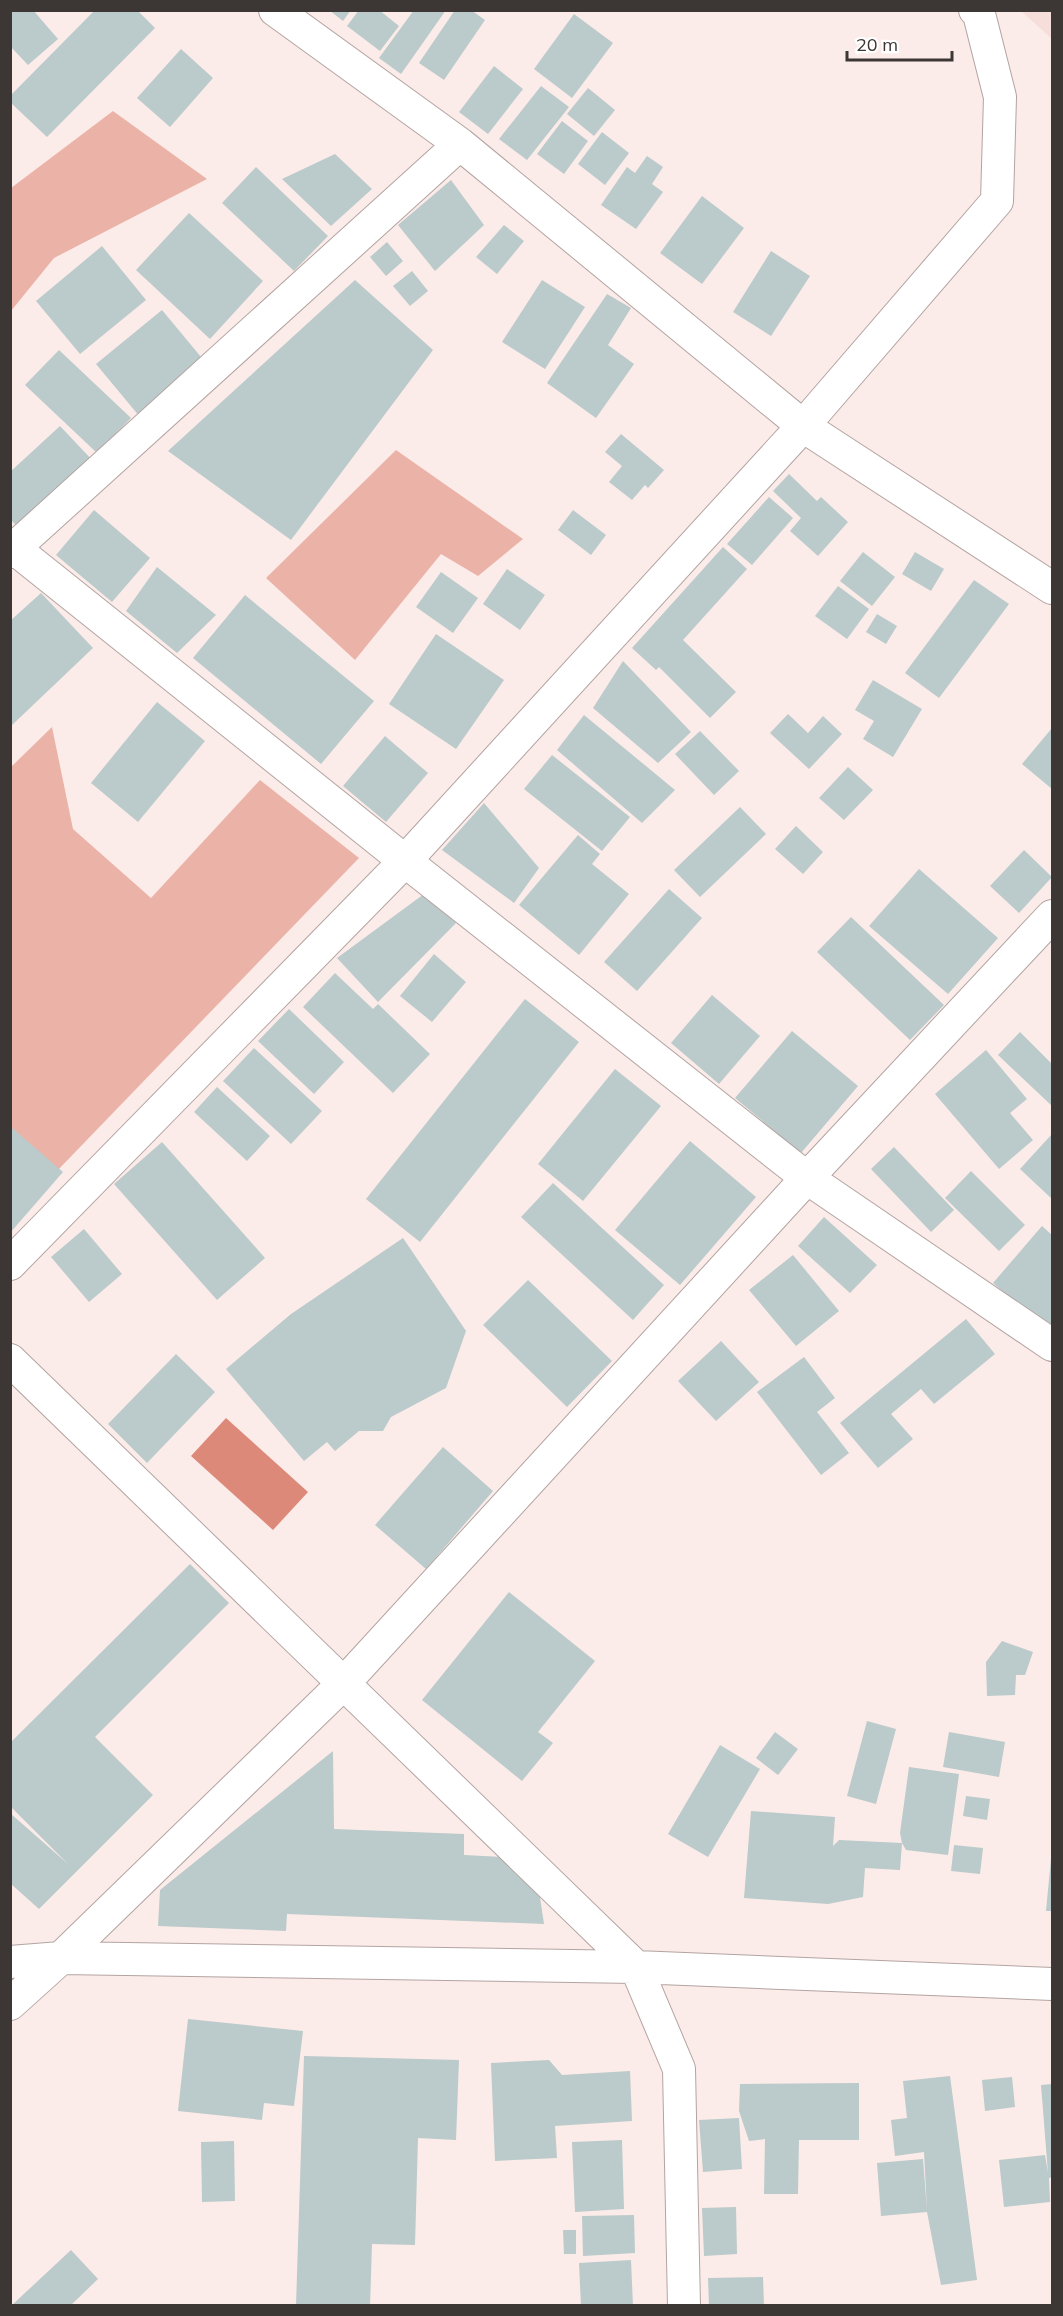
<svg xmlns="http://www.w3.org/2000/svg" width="1063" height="2316" viewBox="0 0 1063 2316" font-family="Mulish,sans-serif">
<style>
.built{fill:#f6dfda}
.green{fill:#ebb3a8}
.water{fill:#dd897a}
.building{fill:#bbcaca}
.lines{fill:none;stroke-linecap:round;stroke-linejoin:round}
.minor-casing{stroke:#b3a4a2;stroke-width:34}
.minor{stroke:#fff;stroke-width:32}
</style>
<rect width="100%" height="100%" fill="#fbece9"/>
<path class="built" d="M1021,11H1052V39Z"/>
<path class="green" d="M113,111L207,179L54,258L11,311V188Z
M396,450L523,539L478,576L441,554L355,660L266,578Z
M52,727L73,829L151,898L260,780L359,858L56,1172L11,1133V767Z"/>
<path class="water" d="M226,1418L308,1492L273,1530L191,1456Z"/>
<path class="building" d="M10,10H33L58,39L28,65L10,46Z
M95,10H137L155,28L47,137L10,102V96Z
M329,10H351L343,21Z
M359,10H379L399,26L380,51L347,26Z
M414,10H446L401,74L379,58Z
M455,10H471L485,20L444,80L419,63Z
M574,14L613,43L572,98L534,69Z
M181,49L213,78L170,127L137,98Z
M494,66L523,89L488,134L459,112Z
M541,86L569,107L527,160L499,139Z
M588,88L615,110L594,136L567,114Z
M562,121L588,141L564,174L537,154Z
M602,132L629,153L605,185L578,164Z
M335,154L372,189L331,226L282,179Z
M647,156L663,167L652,184L663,192L636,229L601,205L627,167L635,173Z
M256,167L328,236L294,271L222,203Z
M451,180L484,225L435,271L398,225Z
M702,196L744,228L702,284L660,253Z
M189,213L263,281L210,339L136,270Z
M504,225L524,241L497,274L476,257Z
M387,242L403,261L386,276L370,257Z
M102,246L146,300L80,354L36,301Z
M771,251L810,276L771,336L733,312Z
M412,271L428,291L410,306L393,286Z
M355,280L433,350L291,540L168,451Z
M542,280L585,307L545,369L502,342Z
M607,294L631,308L608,345L634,364L596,418L547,383Z
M162,310L206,363L140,417L96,364Z
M59,350L131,418L97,453L25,385Z
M60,426L94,462L21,530L10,519V472Z
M621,434L664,470L648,488L645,485L632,500L609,482L622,466L605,452Z
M789,474L817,501L821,497L848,522L818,556L790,531L801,518L773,491Z
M769,497L793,518L752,565L727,544Z
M94,510L150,558L112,602L56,555Z
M573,510L606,535L591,555L558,530Z
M723,547L747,569L683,640L736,692L710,718L659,667L656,670L632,648Z
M863,552L895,577L872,606L840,581Z
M915,552L944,569L931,591L902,574Z
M157,567L216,615L177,653L126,611Z
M507,569L545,595L520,630L483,604Z
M441,572L478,598L453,633L416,607Z
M974,580L1009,604L939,698L905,673Z
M838,586L869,609L847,639L815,616Z
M41,593L93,648L10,727V621Z
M245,595L374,701L321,764L193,658Z
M877,614L897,626L886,644L866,632Z
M436,634L504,680L456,749L389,704Z
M623,661L691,732L658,763L593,708Z
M873,680L922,709L893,757L863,739L874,721L855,710Z
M157,702L205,741L138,822L91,783Z
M788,714L808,733L823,716L842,734L809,769L770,733Z
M584,715L675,790L642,823L557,750Z
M1052,728V789L1022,764Z
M700,731L739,771L714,795L675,754Z
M385,736L428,773L386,822L343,786Z
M552,755L630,817L602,851L524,789Z
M848,767L873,790L844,820L819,798Z
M484,803L539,868L514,903L442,850Z
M740,807L766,834L700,897L674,870Z
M796,826L823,852L803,874L775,849Z
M578,835L600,854L592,864L629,894L579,955L519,905Z
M1024,850L1052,877L1019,913L990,886Z
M919,869L998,938L948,994L869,926Z
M669,889L702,918L637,991L604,962Z
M424,894L456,923L378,1002L337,958Z
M851,917L944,1005L910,1040L817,952Z
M434,954L466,982L432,1022L400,996Z
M335,973L373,1009L378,1004L430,1054L393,1093L303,1007Z
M712,995L760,1036L719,1084L671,1043Z
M525,999L579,1042L420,1242L366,1199Z
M289,1009L344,1062L314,1094L258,1041Z
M792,1031L858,1086L801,1153L735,1098Z
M1020,1032L1052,1064V1106L998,1055Z
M254,1048L322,1111L291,1144L223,1081Z
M986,1050L1027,1099L1010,1113L1033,1140L999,1169L935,1094Z
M615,1069L661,1106L583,1201L538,1164Z
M217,1087L270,1136L247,1161L194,1112Z
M10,1126L63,1172L10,1233Z
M1052,1134V1199L1020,1169Z
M690,1141L756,1197L680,1285L615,1230Z
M162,1142L265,1258L217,1300L114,1184Z
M894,1147L954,1210L931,1232L871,1169Z
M971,1171L1025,1225L999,1251L945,1198Z
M553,1183L664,1285L633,1320L521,1217Z
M824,1217L877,1265L850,1293L798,1246Z
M1042,1226L1052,1235V1334L993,1283Z
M84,1229L122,1274L89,1302L51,1257Z
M403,1238L466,1331L446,1388L391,1417L383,1431H359L335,1451L327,1442L304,1461L226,1369L291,1314Z
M793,1255L839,1311L796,1346L749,1290Z
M528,1280L612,1361L567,1407L483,1325Z
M966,1319L995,1354L934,1404L921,1389L891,1414L913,1439L878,1468L840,1423Z
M721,1341L759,1382L716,1421L678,1381Z
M176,1354L215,1392L147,1463L108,1424Z
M804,1357L835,1398L817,1412L849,1453L821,1475L757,1392Z
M443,1447L493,1491L426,1569L375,1525Z
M190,1564L229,1603L95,1737L153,1795L39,1909L10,1883V1813L68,1864L10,1806V1743Z
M509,1592L595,1661L538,1732L553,1743L522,1781L422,1700Z
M1002,1641L1033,1652L1025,1675H1016L1015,1695L987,1696L986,1662Z
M867,1721L896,1729L876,1804L847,1796Z
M775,1732L798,1749L778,1775L756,1758Z
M949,1732L1005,1742L999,1777L943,1767Z
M720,1745L760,1769L708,1857L668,1834Z
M333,1751L334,1829L464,1834V1855L503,1857L539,1891L544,1924L287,1914L286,1931L158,1926L160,1890Z
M909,1767L959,1774L948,1855L906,1850L902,1843L900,1870L865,1868L863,1897L828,1904L744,1898L751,1811L835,1817L833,1846L839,1840L902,1843L900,1833Z
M966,1796L990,1799L987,1820L963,1816Z
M954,1845L983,1848L980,1874L951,1871Z
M1051,1859H1052V1911H1046Z
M188,2019L303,2031L294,2106L264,2103L262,2120L178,2111Z
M304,2056L459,2060L456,2140L418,2138L415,2245L372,2244L370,2306H296Z
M549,2060L562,2075L630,2071L632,2121L555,2126L557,2158L495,2161L491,2063Z
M950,2076L977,2280L941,2285L927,2212L881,2216L877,2163L923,2159L927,2210L924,2152L895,2156L891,2120L907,2118L903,2081Z
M1012,2077L1015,2107L985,2111L982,2080Z
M859,2083V2140H799L798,2194H764L765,2139L749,2141L739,2111L740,2084Z
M1052,2084V2177L1049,2178L1050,2202L1004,2207L999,2160L1045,2155L1048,2173L1041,2085Z
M739,2118L742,2169L703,2172L699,2120Z
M622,2140L624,2209L575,2212L572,2142Z
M234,2141L235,2201L202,2202L201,2142Z
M736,2207L737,2254L704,2256L702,2208Z
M634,2215L635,2253L583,2256L582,2216Z
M563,2230H576V2254H564Z
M71,2250L98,2279L70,2306H11Z
M631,2260L633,2306H581L579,2263Z
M763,2277L764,2306H709L708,2278Z"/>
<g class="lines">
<defs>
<path id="minor" d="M275,10L460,144L803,426L1052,588
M10,545L405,861L807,1178L1052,1345
M10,552L460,144
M10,1264L405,861L803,426L997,201L1000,97L979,14L975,10
M10,1360L636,1967L679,2069L684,2306
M10,1962L61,1958L636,1967L1052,1984
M10,2004L61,1958L344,1683L807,1178L1052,916"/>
</defs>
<use href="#minor" class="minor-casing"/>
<use href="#minor" class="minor"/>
</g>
<rect width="1063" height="2316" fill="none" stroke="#3c3735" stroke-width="24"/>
<path d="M847 51v9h105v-9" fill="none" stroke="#3c3735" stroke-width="3"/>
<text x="856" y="51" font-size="18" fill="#3c3735" stroke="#ffffff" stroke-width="4.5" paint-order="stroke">20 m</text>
</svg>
